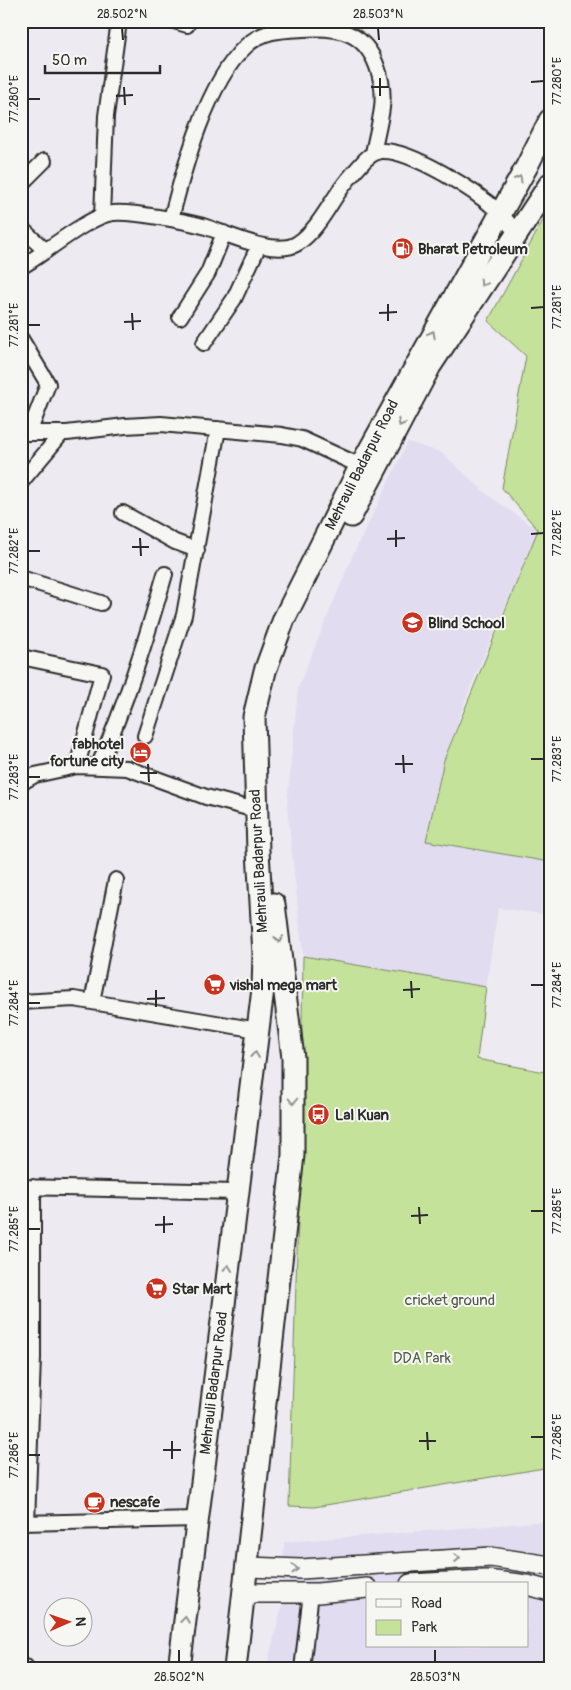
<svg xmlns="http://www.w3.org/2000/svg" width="571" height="1690" viewBox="0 0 571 1690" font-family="Pangolin,sans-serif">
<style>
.built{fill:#e2dcf0;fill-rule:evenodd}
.green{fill:#c4e29a;stroke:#788662}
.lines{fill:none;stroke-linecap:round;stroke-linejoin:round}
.street-casing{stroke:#2b2b2b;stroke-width:18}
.secondary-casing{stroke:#2b2b2b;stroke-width:22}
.primary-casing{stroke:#2b2b2b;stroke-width:25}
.street{stroke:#f6f6f2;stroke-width:14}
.secondary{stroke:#f6f6f2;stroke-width:19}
.primary{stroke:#f6f6f2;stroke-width:21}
.oneway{stroke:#90908e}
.ticks{fill:none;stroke:#2b2b2b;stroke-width:2}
.labels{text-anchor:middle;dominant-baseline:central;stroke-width:4;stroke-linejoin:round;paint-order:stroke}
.poi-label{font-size:15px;font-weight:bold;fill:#2b2b2b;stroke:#f6f6f2;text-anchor:start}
.street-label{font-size:15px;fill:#2b2b2b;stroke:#f6f6f2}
.park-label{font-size:15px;fill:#515947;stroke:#f6f6f2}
.neatline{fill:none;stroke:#2b2b2b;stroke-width:2}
.ticks-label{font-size:12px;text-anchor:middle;fill:#2b2b2b}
</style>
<rect width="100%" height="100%" fill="#edeaf1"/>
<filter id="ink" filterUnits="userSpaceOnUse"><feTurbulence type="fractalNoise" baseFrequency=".02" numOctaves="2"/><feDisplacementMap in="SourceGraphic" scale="10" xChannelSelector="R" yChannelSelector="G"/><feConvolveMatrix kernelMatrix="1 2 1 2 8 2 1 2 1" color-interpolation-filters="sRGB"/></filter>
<g filter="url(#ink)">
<path class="built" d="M408,442L442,453L489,496L538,530L468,693L444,760L426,841L550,862V915L498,908L486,987L303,956L287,806L298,688L352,557Z
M550,1521V1669H266L283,1602L284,1542ZM367,1584H527V1646H367Z"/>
<path class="green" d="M550,208V862L426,841L444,760L538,530L502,488L526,356L488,321Z
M303,956L486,987L477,1059L550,1073V1467L314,1507L289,1506L300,1156Z"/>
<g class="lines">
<defs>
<path id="street" d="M174,21L187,25
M21,184L44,161
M102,216L106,116L119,21
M171,219C184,168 207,82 246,46C263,30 281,30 303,29C319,28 337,28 351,35C376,47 385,83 382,108C380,123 376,138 373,153
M21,228L46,251
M21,267C44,254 90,215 113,213C131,211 184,221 203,226C226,233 276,258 298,243C315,232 327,209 338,193C346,181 355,171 365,160C370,155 374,152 381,151C411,149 477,192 499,212C505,218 511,226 516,233
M180,317L208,273L224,233
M21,339L48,384L29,433
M204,343L234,299L259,245
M21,433H67L125,426L161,424L282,435L302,439L367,469
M21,482L62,433
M123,513L175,542L197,550
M21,578L101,603
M21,657L102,674L77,766
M145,736L184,615L218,429
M98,767C126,704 146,640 165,574
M21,783L35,775L77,766L127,768L206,797L256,810
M21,1002L74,999L258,1030
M92,1002L116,880
M21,1187L237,1192
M21,1523L197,1519
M27,1523L33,1358V1187
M21,1666L26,1667
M302,1669L311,1593"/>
<path id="secondary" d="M247,1567L301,1569L491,1557L550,1566
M410,1584L486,1580L520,1584
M527,1585L550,1591
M243,1593H318L367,1588"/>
<path id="primary" d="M351,516L430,366L550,184
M179,1669L263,989L264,954L258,851L254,717L265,671L284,619L360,467L527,166L550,120
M235,1669L293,1155V1058L274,904"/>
</defs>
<use href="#street" class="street-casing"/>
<use href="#secondary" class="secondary-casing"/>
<use href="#primary" class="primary-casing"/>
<use href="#street" class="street"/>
<use href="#secondary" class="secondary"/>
<use href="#primary" class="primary"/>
</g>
<defs><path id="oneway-chevron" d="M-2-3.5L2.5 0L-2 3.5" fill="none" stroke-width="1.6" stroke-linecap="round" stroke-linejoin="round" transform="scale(1.25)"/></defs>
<g class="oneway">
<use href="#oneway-chevron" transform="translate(519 179) rotate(-60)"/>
<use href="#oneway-chevron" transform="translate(483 283) rotate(123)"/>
<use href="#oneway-chevron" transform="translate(432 334) rotate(-62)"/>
<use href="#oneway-chevron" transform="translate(401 423) rotate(118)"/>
<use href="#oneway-chevron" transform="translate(279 939) rotate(83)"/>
<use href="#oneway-chevron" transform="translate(255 1055) rotate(-83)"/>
<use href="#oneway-chevron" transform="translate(293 1101) rotate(90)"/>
<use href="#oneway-chevron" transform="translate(228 1268) rotate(-83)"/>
<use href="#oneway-chevron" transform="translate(457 1558) rotate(-4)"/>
<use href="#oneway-chevron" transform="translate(295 1569)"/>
<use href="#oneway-chevron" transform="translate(185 1620) rotate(-83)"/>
</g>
</g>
<path class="ticks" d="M122,28L123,40M378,28L379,40M380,78V96M531,82L544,81M124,87L125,105M371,87H389M116,96L133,95M28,99H40M388,304V321M531,308L544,307M132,313L133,330M379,313L397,312M124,322L141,321M28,325H40M396,530V547M531,534L544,533M140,538L141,556M387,539L405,538M132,547H149M28,551H40M403,755L404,773M531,759H544M148,764L149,782M395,764H413M140,773H157M28,777H40M411,981L412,998M531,985H544M156,990V1007M403,990L420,989M147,999L165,998M28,1003H40M419,1207L420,1224M531,1211H544M164,1216V1233M411,1216L428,1215M155,1225L173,1224M28,1229H40M427,1432L428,1450M531,1437H544M172,1441V1459M419,1441H436M163,1450H181M28,1455H40M179,1650V1662M435,1650V1662"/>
<defs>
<symbol id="fuel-disc" viewBox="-11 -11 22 22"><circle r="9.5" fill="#c8321e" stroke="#f6f6f2"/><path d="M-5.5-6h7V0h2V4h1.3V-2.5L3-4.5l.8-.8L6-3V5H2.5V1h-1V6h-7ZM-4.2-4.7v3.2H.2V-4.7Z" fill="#fff"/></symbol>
<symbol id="school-disc" viewBox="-11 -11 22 22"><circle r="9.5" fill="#c8321e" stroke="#f6f6f2"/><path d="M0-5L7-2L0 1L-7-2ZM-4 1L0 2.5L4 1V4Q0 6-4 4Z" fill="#fff"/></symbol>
<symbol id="hotel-disc" viewBox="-11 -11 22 22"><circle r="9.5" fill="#c8321e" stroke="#f6f6f2"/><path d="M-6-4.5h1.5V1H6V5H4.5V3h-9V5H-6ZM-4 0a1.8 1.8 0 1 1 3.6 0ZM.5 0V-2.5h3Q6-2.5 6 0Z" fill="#fff"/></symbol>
<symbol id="supermarket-disc" viewBox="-11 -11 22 22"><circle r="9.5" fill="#c8321e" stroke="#f6f6f2"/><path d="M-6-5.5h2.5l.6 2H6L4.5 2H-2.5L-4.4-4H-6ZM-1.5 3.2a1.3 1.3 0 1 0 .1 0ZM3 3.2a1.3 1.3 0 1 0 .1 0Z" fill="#fff"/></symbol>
<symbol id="bus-disc" viewBox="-11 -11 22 22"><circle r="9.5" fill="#c8321e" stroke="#f6f6f2"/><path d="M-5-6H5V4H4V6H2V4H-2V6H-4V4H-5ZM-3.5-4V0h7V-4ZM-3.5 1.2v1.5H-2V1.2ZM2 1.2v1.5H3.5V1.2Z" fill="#fff"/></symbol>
<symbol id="cafe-disc" viewBox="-11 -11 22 22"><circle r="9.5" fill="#c8321e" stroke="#f6f6f2"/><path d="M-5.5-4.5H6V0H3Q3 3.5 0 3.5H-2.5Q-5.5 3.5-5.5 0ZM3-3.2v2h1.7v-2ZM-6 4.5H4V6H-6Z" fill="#fff"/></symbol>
</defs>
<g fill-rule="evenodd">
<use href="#fuel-disc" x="390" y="236" width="25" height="25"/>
<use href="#school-disc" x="400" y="610" width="25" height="25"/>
<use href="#hotel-disc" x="128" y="740" width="25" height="25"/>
<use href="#supermarket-disc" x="202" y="972" width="25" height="25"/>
<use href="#bus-disc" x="306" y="1102" width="25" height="25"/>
<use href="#supermarket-disc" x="144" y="1276" width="25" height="25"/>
<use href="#cafe-disc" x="82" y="1490" width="25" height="25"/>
</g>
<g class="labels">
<g class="poi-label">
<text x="418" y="249">Bharat Petroleum</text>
<text x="428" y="623">Blind School</text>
<text x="124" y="744" text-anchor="end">fabhotel<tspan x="124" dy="17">fortune city</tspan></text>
<text x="230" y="985">vishal mega mart</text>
<text x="335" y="1115">Lal Kuan</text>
<text x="172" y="1289">Star Mart</text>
<text x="110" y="1502">nescafe</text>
</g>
<g class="street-label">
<text transform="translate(362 465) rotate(-63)">Mehrauli Badarpur Road</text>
<text transform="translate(259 861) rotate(-93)">Mehrauli Badarpur Road</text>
<text transform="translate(214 1383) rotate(-83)">Mehrauli Badarpur Road</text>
</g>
<g class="park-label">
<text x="450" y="1300">cricket ground</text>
<text x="422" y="1358">DDA Park</text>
</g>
</g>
<rect width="571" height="1690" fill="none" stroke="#f6f6f2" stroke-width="55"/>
<rect x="366" y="1582" width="162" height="65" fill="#f6f6f2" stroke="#a5a5a2"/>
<rect x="376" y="1599" width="25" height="8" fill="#f6f6f2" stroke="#a5a5a2"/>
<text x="411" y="1608" font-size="15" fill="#2b2b2b">Road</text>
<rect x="376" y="1620" width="25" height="15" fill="#c4e29a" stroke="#a5a5a2"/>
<text x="411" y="1632" font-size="15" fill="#2b2b2b">Park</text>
<g transform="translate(68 1622) rotate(88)"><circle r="24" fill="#f6f6f2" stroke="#a5a5a2"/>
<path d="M0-4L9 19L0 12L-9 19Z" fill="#c8321e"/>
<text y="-8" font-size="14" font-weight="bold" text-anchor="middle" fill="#2b2b2b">N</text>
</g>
<path d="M45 65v8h115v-8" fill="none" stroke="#2b2b2b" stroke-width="2.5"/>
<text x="52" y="65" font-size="15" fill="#2b2b2b" stroke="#f6f6f2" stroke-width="4" paint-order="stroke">50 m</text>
<rect x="28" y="28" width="516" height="1634" class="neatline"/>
<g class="ticks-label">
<text x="122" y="18">28.502°N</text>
<text x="378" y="18">28.503°N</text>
<text transform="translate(557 81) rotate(-90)" y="4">77.280°E</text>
<text transform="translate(14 99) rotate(-90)" y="4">77.280°E</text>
<text transform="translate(557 307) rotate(-90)" y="4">77.281°E</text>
<text transform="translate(14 325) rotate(-90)" y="4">77.281°E</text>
<text transform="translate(557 533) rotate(-90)" y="4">77.282°E</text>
<text transform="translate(14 551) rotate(-90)" y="4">77.282°E</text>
<text transform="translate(557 759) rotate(-90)" y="4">77.283°E</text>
<text transform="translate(14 777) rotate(-90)" y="4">77.283°E</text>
<text transform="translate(557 985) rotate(-90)" y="4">77.284°E</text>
<text transform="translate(14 1003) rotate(-90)" y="4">77.284°E</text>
<text transform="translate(557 1211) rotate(-90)" y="4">77.285°E</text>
<text transform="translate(14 1229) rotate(-90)" y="4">77.285°E</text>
<text transform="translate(557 1437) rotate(-90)" y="4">77.286°E</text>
<text transform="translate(14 1455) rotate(-90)" y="4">77.286°E</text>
<text x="179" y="1681">28.502°N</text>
<text x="435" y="1681">28.503°N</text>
</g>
</svg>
